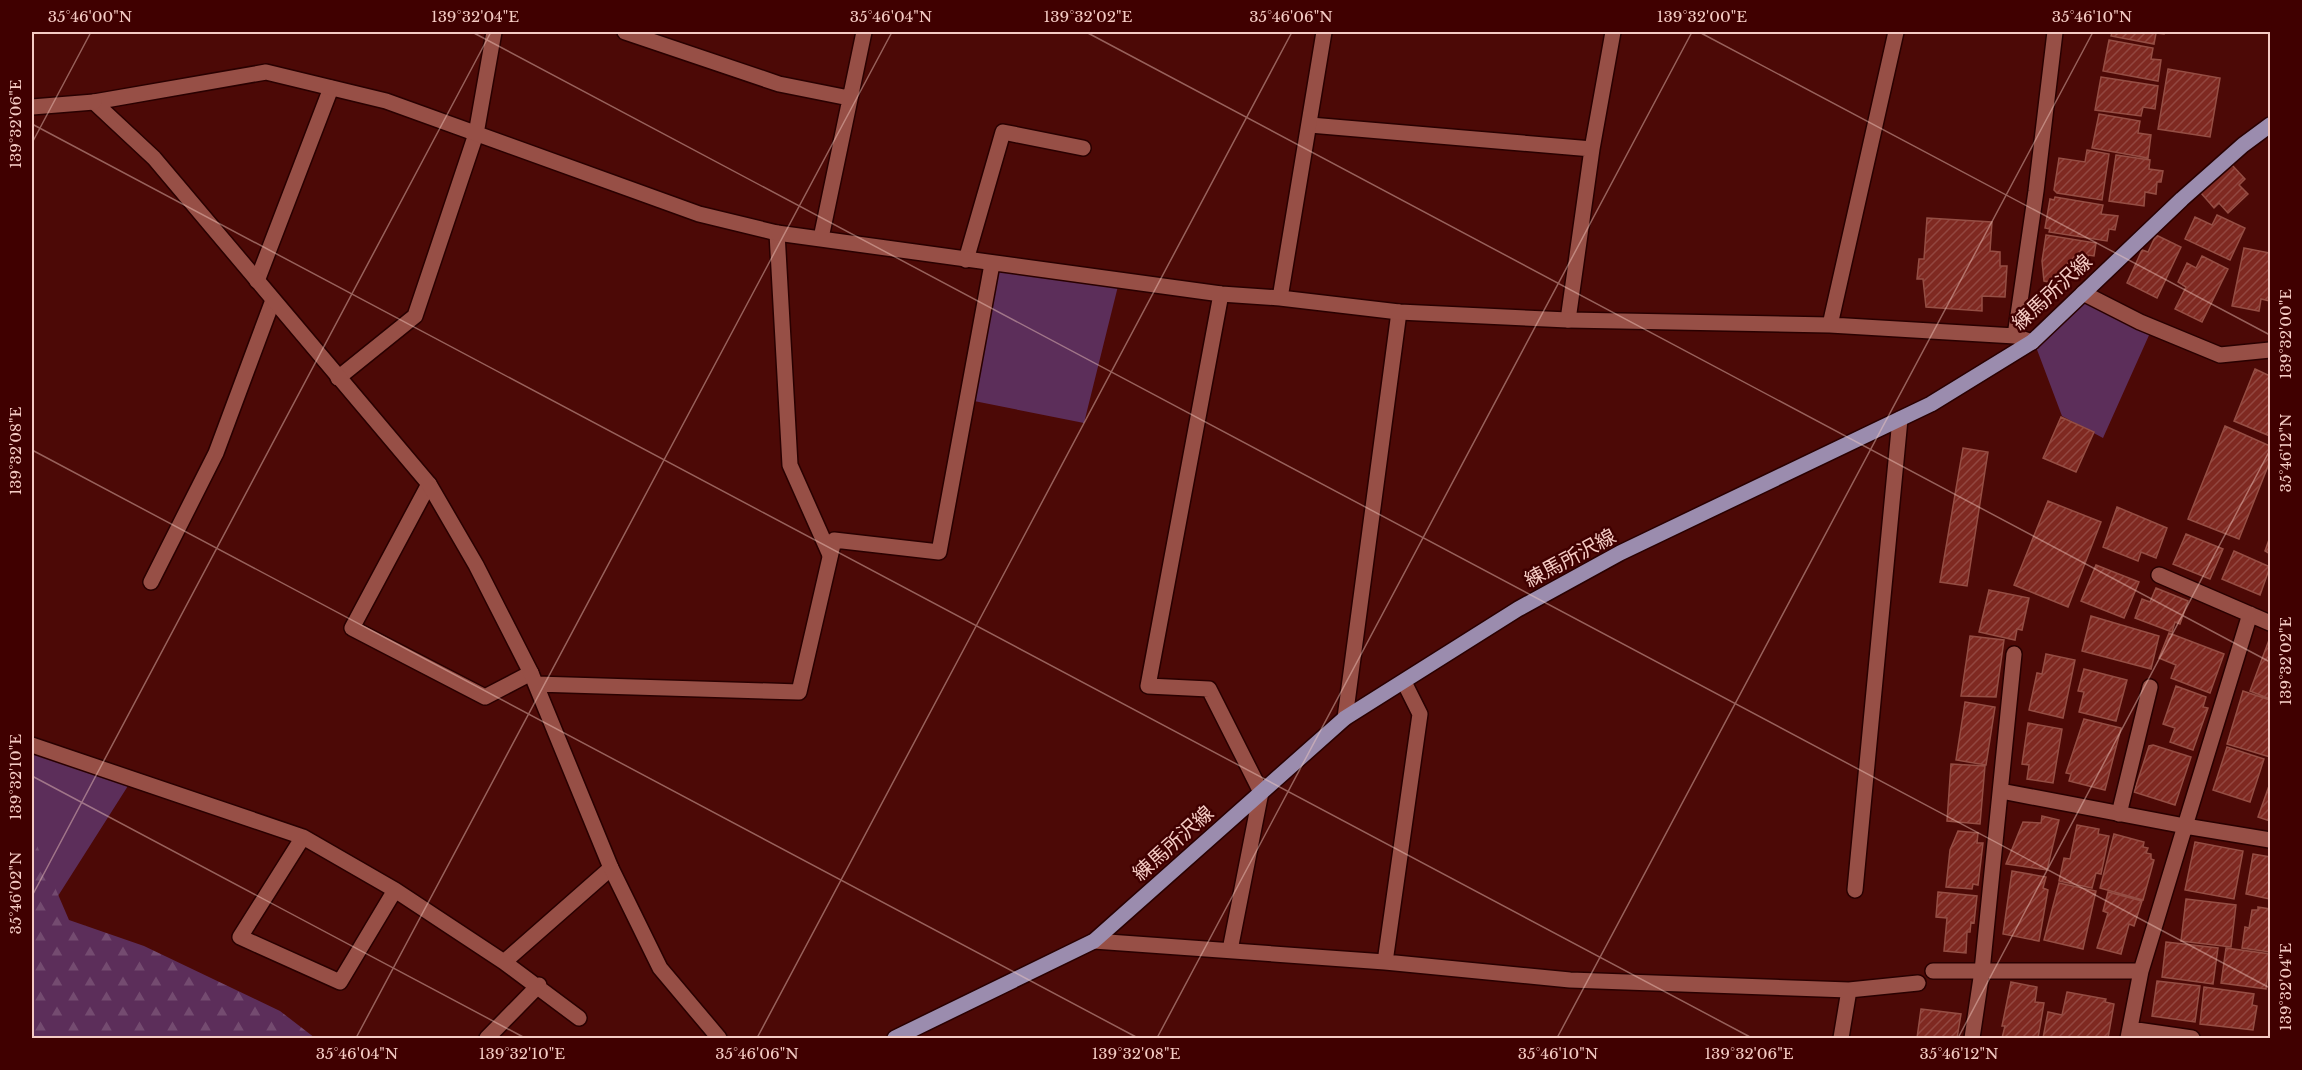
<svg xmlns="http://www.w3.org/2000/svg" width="2302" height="1070" viewBox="0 0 2302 1070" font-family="'Libre Baskerville','Noto Sans JP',serif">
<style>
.green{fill:#5c2e5a}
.forest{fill:url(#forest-firs)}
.building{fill:url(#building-hatch);stroke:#954e44;stroke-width:1.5}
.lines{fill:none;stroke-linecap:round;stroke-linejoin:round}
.lane-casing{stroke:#290000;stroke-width:18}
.street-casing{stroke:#290000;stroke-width:18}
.secondary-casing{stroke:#290000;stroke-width:18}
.primary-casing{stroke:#290000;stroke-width:18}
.lane{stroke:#974f46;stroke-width:15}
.street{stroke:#974f46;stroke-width:15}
.secondary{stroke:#974f46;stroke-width:15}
.primary{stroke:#9b8cae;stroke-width:15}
.ticks{fill:none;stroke:#f5cbc4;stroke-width:1.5;stroke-opacity:0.45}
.labels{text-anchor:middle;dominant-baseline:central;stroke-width:5;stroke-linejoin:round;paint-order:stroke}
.street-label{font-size:20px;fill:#f5cbc4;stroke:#400000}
.neatline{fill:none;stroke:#f5cbc4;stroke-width:2}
.ticks-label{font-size:15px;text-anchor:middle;fill:#f5cbc4}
</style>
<defs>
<pattern id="forest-firs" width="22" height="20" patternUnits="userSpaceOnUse" patternTransform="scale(1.5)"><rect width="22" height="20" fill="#5c2e5a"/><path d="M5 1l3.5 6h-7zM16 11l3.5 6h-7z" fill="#744b70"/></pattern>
<pattern id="building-hatch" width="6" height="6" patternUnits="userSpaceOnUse" patternTransform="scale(1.5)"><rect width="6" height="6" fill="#7f2921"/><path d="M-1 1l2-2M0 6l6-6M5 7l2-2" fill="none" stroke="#924740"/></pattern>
</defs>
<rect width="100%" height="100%" fill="#4c0906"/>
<path class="green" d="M999,261L1120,278L1084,423L964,399Z
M2085,298L2150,333L2103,438L2062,416L2036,347Z
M32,745L133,778L44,918L32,1038Z"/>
<path class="forest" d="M32,834L69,920L144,946L280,1011L315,1038H32Z"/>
<path class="building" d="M2112,32H2164V34L2156,33L2154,44L2111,36Z
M2109,40L2153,48L2151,59L2161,60L2158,81L2103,71Z
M2168,69L2220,78L2210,137L2158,129Z
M2101,77L2158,86L2155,109L2143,107L2141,116L2095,110Z
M2099,114L2140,121L2138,133L2151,135L2148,158L2092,148Z
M2087,150L2109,154L2102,200L2057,193L2054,190L2059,158L2085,162Z
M2116,155L2150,160L2149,169L2163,171L2161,182H2157L2156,194L2145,192L2144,206L2109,201Z
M2231,164L2245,179L2239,185L2248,194L2228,213L2219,203L2214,208L2201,193Z
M2055,197L2103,205L2101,214L2118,216L2115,230L2109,229L2107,241L2049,232L2050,229L2045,228L2050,199L2054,200Z
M2217,215L2245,228L2230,260L2185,239L2195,217L2212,225Z
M1927,218L1992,222L1990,251L2000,252V266H2007L2005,297L1982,296V311L1926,307L1923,279H1917L1919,259H1924Z
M2046,235L2096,243L2094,256L2088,255L2087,260L2082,259L2081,267L2076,266L2075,273L2069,272L2068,279L2063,278L2062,284L2044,281L2042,261Z
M2156,235L2181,247L2157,298L2127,283L2142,250L2148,252Z
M2244,248L2270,253V301L2261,299L2259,311L2232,306Z
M2202,256L2228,269L2202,322L2175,309L2186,287L2178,282L2187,263L2196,268Z
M2255,369L2270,376V436L2234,421Z
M2061,417L2094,432L2076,472L2043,458Z
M2225,426L2270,446V461L2239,539L2188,519Z
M1963,448L1988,452L1967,586L1940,582Z
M2048,501L2101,522L2068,607L2014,585Z
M2117,507L2167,528L2156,558L2141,552L2138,561L2103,547Z
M2186,534L2223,549L2210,579L2173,564Z
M2270,537V554L2265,551Z
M2234,551L2270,567L2260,595L2222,579Z
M2096,565L2139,582L2124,618L2081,601Z
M2156,588L2188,601L2180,624L2175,622L2172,632L2135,618L2142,599L2150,602Z
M1989,590L2029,598L2022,630L2017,629L2015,640L1979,632Z
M2091,616L2159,636L2151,669L2082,651Z
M2169,633L2224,654L2210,693L2171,678L2176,665L2159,658Z
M1970,636L2004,640L1996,697L1961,696Z
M2269,640L2270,641V699L2250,691Z
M2046,654L2075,660L2063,718L2029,710L2037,673L2042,674Z
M2084,669L2127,680L2116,721L2079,712L2084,692L2078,691Z
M2176,686L2206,697L2203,707L2208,708L2193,750L2170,742L2175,728L2163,724Z
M2243,691L2270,700V757L2227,744Z
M1965,702L1995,707L1986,765L1956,760Z
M2084,719L2121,728L2105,790L2069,781L2071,774L2066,773Z
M2028,723L2062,729L2053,783L2027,779L2029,765L2022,764Z
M2153,745L2191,757L2175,805L2134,792L2149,746Z
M2227,747L2264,759L2250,802L2213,790Z
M1951,764L1985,766L1980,824L1947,821Z
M2270,783V821L2258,817Z
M2042,816L2059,820L2047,870L2006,864L2023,822L2041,823Z
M2077,825L2099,829L2098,834L2109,836L2101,874L2096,873L2092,888L2059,881L2064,858L2070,859Z
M1958,831L1978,833L1977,843H1983L1978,885L1973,884L1972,889L1946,887L1950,850Z
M2114,834L2144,842L2143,847L2148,848L2146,853L2151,854V859L2154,860L2143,900L2100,888Z
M2195,842L2243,851L2234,899L2185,890Z
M2253,854L2270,857V899L2246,894Z
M2012,871L2046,877L2043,888L2048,890L2039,941L2003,934Z
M2059,883L2096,891L2083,949L2044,940Z
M1938,892L1977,896L1974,923L1971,922L1970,932H1967L1966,953L1944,951L1947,918L1936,917Z
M2108,892L2142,901L2134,926L2129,924L2121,954L2097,948L2108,913L2103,911Z
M2186,899L2236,905L2231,947L2181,941Z
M2258,907L2270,909V952L2242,948L2245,927L2249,928L2252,910H2258Z
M2166,942L2218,948L2213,984L2162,977Z
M2226,948L2270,954L2266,989L2221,983Z
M2157,981L2200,986L2195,1022L2152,1016Z
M2011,982L2037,987L2035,1002L2044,1003L2038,1038H2002L2005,1026H2002Z
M2204,987L2254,994L2252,1005L2257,1006L2253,1030L2200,1024Z
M2067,992L2106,999L2105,1002L2114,1004L2108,1038H2043L2048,1012L2062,1015Z
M1921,1009L1961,1014L1957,1038H1917Z"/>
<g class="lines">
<defs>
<path id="lane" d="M1310,125L1592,149
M777,233L790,465L830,555
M966,260L1003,132L1083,148
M257,281L331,88
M1221,294L1148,686L1209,689L1261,792L1230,950
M1568,320L1592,149L1613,32
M338,378L415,316L476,134
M429,484L352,628L485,697L531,673
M151,582L216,453L273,300
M1345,718L1399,312
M32,745L303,837L395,890L504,962L611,868
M2119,814L2150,687
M303,837L240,937L340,982L395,890
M504,962L579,1018
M487,1038L539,985"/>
<path id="street" d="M625,32L779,84L849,98
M94,102L266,72L386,101L699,214L777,233L1221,294L1280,298L1399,312L1568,320L1830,325L2015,336L2032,342
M94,102L154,158L429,484L476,565L531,673L611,868L660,968L719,1038
M476,134L494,32
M821,238L864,32
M2083,293L2140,322L2220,355L2270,350
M1280,298L1324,32
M1830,325L1896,32
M2015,336L2036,191L2055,32
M2159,575L2270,623
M2250,614L2185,826L2270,840
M536,684L799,692L834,540L939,552L992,264
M2001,791L2185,826L2141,971L2128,1038
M1855,890L1900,419
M1094,941L1385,962L1570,980L1849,990L1918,983
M1385,962L1420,714L1404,682
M1933,971H2141
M2130,1029L2192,1038
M1841,1038L1849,990
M1972,1038L1982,971L2014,654"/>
<path id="secondary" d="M32,107L94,102"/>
<path id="primary" d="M895,1038L1094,941L1345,718L1518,609L1620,553L1931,404L2032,342L2182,199L2243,145L2270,125"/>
</defs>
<use href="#lane" class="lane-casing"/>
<use href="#street" class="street-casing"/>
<use href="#secondary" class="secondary-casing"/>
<use href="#primary" class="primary-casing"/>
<use href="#lane" class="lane"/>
<use href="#street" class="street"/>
<use href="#secondary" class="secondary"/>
<use href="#primary" class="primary"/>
</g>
<path class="ticks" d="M472,32L2270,988M1086,32L2270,662M1699,32L2270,335M32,124L1752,1038M32,143L91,32M32,450L1138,1038M32,776L525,1038M32,896L491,32M356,1038L892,32M757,1038L1292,32M1157,1038L1692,32M1557,1038L2093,32M1958,1038L2270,450"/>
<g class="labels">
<g class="street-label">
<text transform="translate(2052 292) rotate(-43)">練馬所沢線</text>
<text transform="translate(1570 558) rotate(-28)">練馬所沢線</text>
<text transform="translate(1173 843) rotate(-42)">練馬所沢線</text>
</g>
</g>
<rect width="2302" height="1070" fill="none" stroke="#400000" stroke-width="66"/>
<rect x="33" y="33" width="2236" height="1004" class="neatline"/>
<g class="ticks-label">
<text x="90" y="22">35°46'00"N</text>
<text x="475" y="22">139°32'04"E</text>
<text x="891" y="22">35°46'04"N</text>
<text x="1088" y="22">139°32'02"E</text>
<text x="1291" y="22">35°46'06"N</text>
<text x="1702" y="22">139°32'00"E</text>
<text x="2092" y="22">35°46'10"N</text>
<text transform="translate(16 124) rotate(-90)" y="5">139°32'06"E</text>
<text transform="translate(2286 334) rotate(-90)" y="5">139°32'00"E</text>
<text transform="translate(16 451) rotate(-90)" y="5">139°32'08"E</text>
<text transform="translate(2286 453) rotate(-90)" y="5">35°46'12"N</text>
<text transform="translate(2286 661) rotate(-90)" y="5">139°32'02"E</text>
<text transform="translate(16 777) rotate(-90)" y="5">139°32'10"E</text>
<text transform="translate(16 893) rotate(-90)" y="5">35°46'02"N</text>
<text transform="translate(2286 987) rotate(-90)" y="5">139°32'04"E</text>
<text x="357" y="1059">35°46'04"N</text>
<text x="522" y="1059">139°32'10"E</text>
<text x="757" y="1059">35°46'06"N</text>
<text x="1136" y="1059">139°32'08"E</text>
<text x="1558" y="1059">35°46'10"N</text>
<text x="1749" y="1059">139°32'06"E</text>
<text x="1959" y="1059">35°46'12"N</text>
</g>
</svg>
